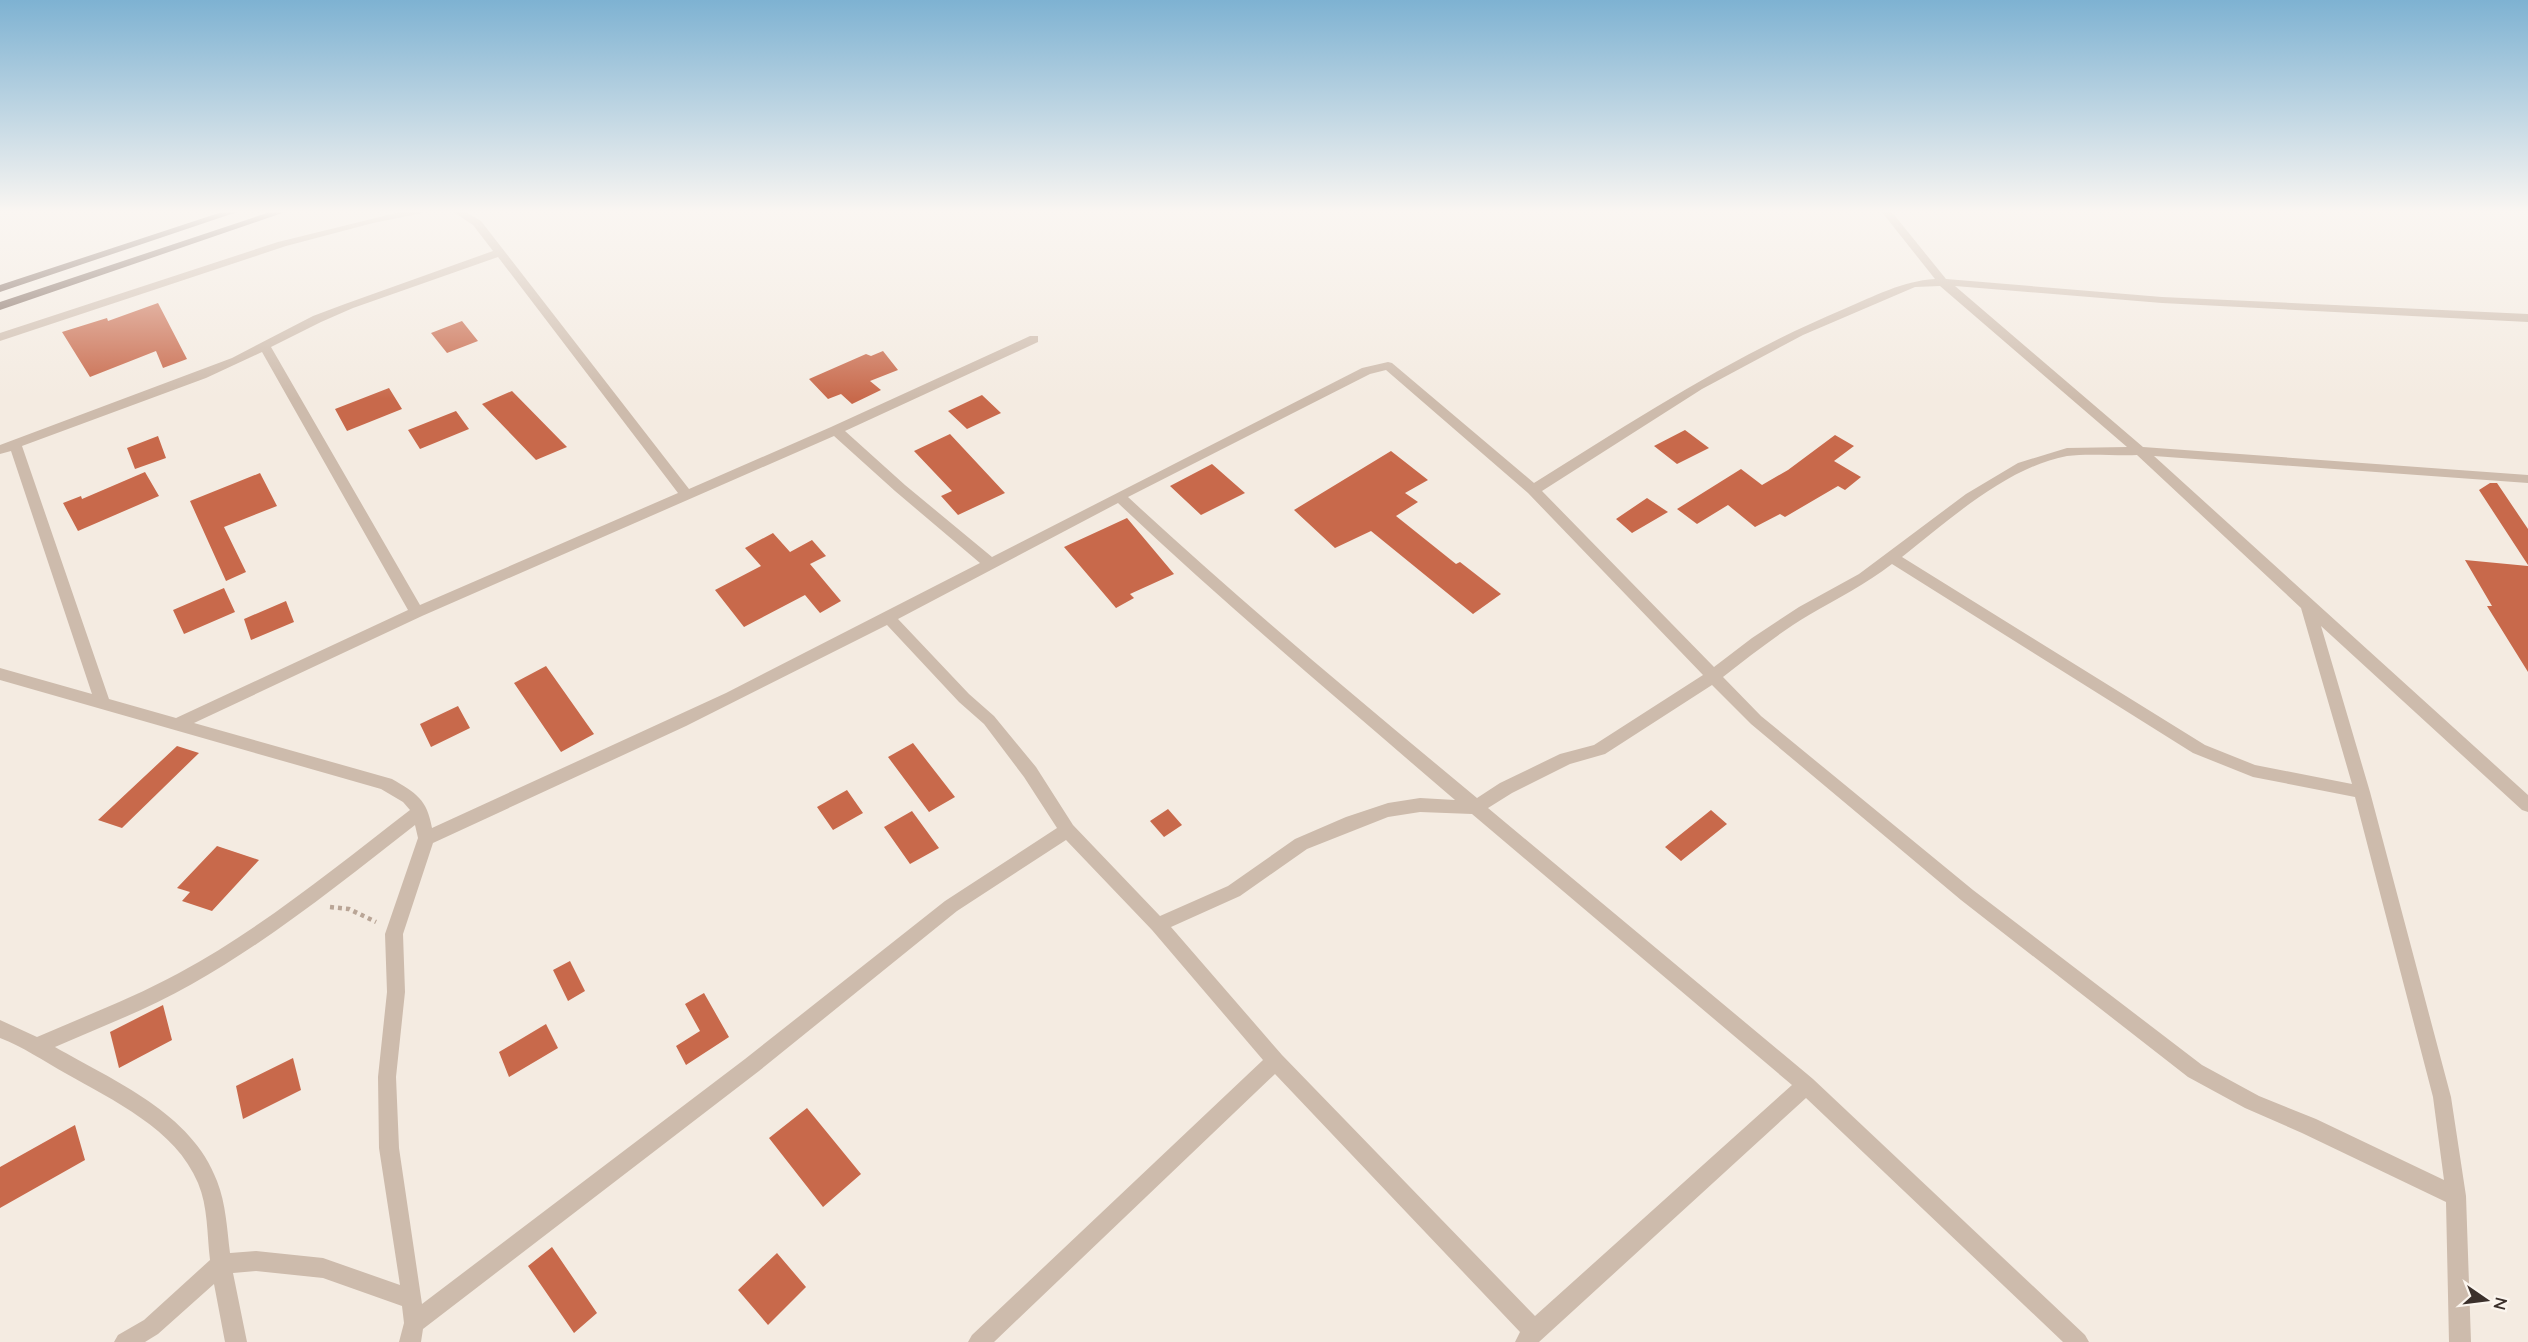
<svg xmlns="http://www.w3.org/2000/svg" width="2528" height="1342" viewBox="0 0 2528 1342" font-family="Lato,sans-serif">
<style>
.building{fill:#c8694b}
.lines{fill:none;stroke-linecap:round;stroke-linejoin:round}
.path{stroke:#b9a596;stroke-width:4.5;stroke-dasharray:4 4;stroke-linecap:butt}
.minor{fill:#cdbbac;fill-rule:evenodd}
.primary{fill:#7d675c;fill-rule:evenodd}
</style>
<rect width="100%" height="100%" fill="#f4ebe1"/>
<path class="building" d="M158,303L187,359L163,368L156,351L90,377L62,332L107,318L108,321Z
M462,321L478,341L447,353L431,333Z
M883,351L898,370L870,381L881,390L852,404L841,394L828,399L809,379L866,354L871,356Z
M389,388L402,409L347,431L335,409Z
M512,391L567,447L536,460L482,404Z
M982,395L1001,413L967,429L948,411Z
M456,411L469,429L420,449L408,430Z
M1685,430L1709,448L1677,464L1654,446Z
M950,434L1005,493L958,515L941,496L952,491L914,451Z
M1835,435L1854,446L1834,461L1861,477L1845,490L1838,486L1785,517L1780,514L1755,527L1728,505L1697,524L1677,509L1741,469L1762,485L1788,470Z
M158,436L166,458L135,469L127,448Z
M1391,451L1428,480L1405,493L1418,502L1396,516L1456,564L1460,562L1501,594L1473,614L1371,531L1335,548L1294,510Z
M1212,464L1245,493L1201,515L1170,486Z
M145,472L159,496L78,531L63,503L81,496L82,499Z
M260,473L277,506L224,527L246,572L226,581L190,501Z
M2490,483H2497L2528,529V565L2479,490Z
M1647,498L1668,512L1632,533L1616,519Z
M1127,518L1174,574L1130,594L1134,598L1116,608L1064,547Z
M773,533L790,552L812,540L826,556L810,564L841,601L820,613L805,595L744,627L715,590L761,566L745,548Z
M2465,560L2528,566V672L2487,606H2492Z
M224,588L235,612L184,634L173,610Z
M286,601L294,622L251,640L244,619Z
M546,666L594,734L561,752L514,683Z
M458,706L470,728L431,747L420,724Z
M913,743L955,797L929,812L888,757Z
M177,746L199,753L122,828L98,820Z
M847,790L863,813L833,830L817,807Z
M1168,809L1182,825L1164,837L1150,821Z
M1711,810L1727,824L1681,861L1665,847Z
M912,811L939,848L910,864L884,827Z
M217,846L259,860L212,911L182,901L190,892L177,888Z
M570,961L585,991L568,1001L553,970Z
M704,993L729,1037L686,1065L676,1046L700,1031L685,1004Z
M163,1005L172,1040L119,1068L110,1032Z
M546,1024L558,1048L509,1077L499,1052Z
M293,1058L301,1090L243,1119L236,1086Z
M807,1108L861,1174L823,1207L769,1138Z
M75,1125L85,1160L0,1208V1167Z
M552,1247L597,1313L574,1333L528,1266Z
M777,1253L806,1287L768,1325L738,1290Z"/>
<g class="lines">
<path class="path" d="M330,907L349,909L376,922"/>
<path class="minor" d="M404,211H424L423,213L373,223L286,246L0,341V333L278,242Z
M452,211H464L481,221L689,489L831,427L1030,336H1038V342L845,431L905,485L992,557L1362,368L1388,362L1392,363L1534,483C1635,420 1734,355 1844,309C1875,296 1902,281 1935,279L1881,211H1891L1946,279L2162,297L2528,314V322L2162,303L1955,286L2143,447L2528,475V483L2154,456L2528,795V812L2522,810L2321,626L2370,792L2451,1097L2466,1196L2471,1342H2449L2446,1202L2302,1133L2245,1108L2188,1077L1961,900L1751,724L1712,685L1605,754L1570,764L1512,793L1488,808L1813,1079L2085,1335L2089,1342H2063L1806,1098L1539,1342H1515L1520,1332L1275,1074L994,1342H968L972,1335L1263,1060L1152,930L1066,840L957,911L759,1071L423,1329L421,1342H399L404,1323L402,1306L323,1278L256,1271L233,1273L247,1342H225L214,1284L158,1334L145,1342H114L118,1335L144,1320L210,1260C207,1235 208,1206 198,1183C176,1129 112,1100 65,1073C44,1061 23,1047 0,1038V1020L37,1037C85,1016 133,998 179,973C262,928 336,867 410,810L403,802L381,789L0,680V668L92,694L11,451L0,454V445L232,358L313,316L345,304L493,251L473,225ZM498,257L678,493L420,605L271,347L321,322L353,308ZM1940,286L2127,447L2067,448L2018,463L1966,494L1859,574L1799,607L1752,638L1714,667L1542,491L1702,389L1803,335L1915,287ZM262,352L408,610L176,718L109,699L22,446L206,378ZM1386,370L1528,493L1703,675L1594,745L1560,754L1500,783L1477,798C1359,700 1241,602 1128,497L1370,374ZM834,436L895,491L980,563L726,693L432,828C427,799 416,793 392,779L194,723L422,616ZM2137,455L2301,608L2352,784L2255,765L2205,745L1902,557C1949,520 2007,467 2067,456C2089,453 2115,456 2137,455ZM1118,503C1227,606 1341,702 1455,800L1420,798L1388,803L1346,817L1295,839L1228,886L1160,916L1073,825L1036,767L994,716L969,694L898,619ZM1892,564L2193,753L2253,777L2355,797L2433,1097L2444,1180L2316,1119L2259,1096L2202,1065L1973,890L1761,716L1723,677C1751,655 1779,633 1809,615C1838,598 1866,584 1892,564ZM887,625L959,702L984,724L1024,777L1057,828L945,901L745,1059L422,1304L399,1148L396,1077L405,992L403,934L433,843L686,726ZM1420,812L1472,814L1792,1085L1535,1316L1282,1055L1171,927L1240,896L1307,849L1388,817ZM415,825L418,838L385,934L387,992L378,1077L379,1148L400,1285L323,1258L256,1251L230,1253C227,1229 226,1204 217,1181C192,1113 114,1081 55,1047C101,1027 148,1009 192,984C272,939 343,881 415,825Z"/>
<path class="primary" d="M225,211H240L0,292V285Z
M273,211H288L0,310V302Z"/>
</g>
<linearGradient id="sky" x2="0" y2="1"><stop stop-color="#7eb2d2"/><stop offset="0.53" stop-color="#faf6f2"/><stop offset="1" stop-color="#faf6f2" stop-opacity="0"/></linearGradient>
<rect width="2528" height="399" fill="url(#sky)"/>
<g transform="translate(2486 1300) rotate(104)" stroke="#fbf5ee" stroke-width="4.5" paint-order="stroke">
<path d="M0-4.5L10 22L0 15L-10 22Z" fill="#3b302b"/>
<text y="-9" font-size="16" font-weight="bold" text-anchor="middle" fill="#3b302b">N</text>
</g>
</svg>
